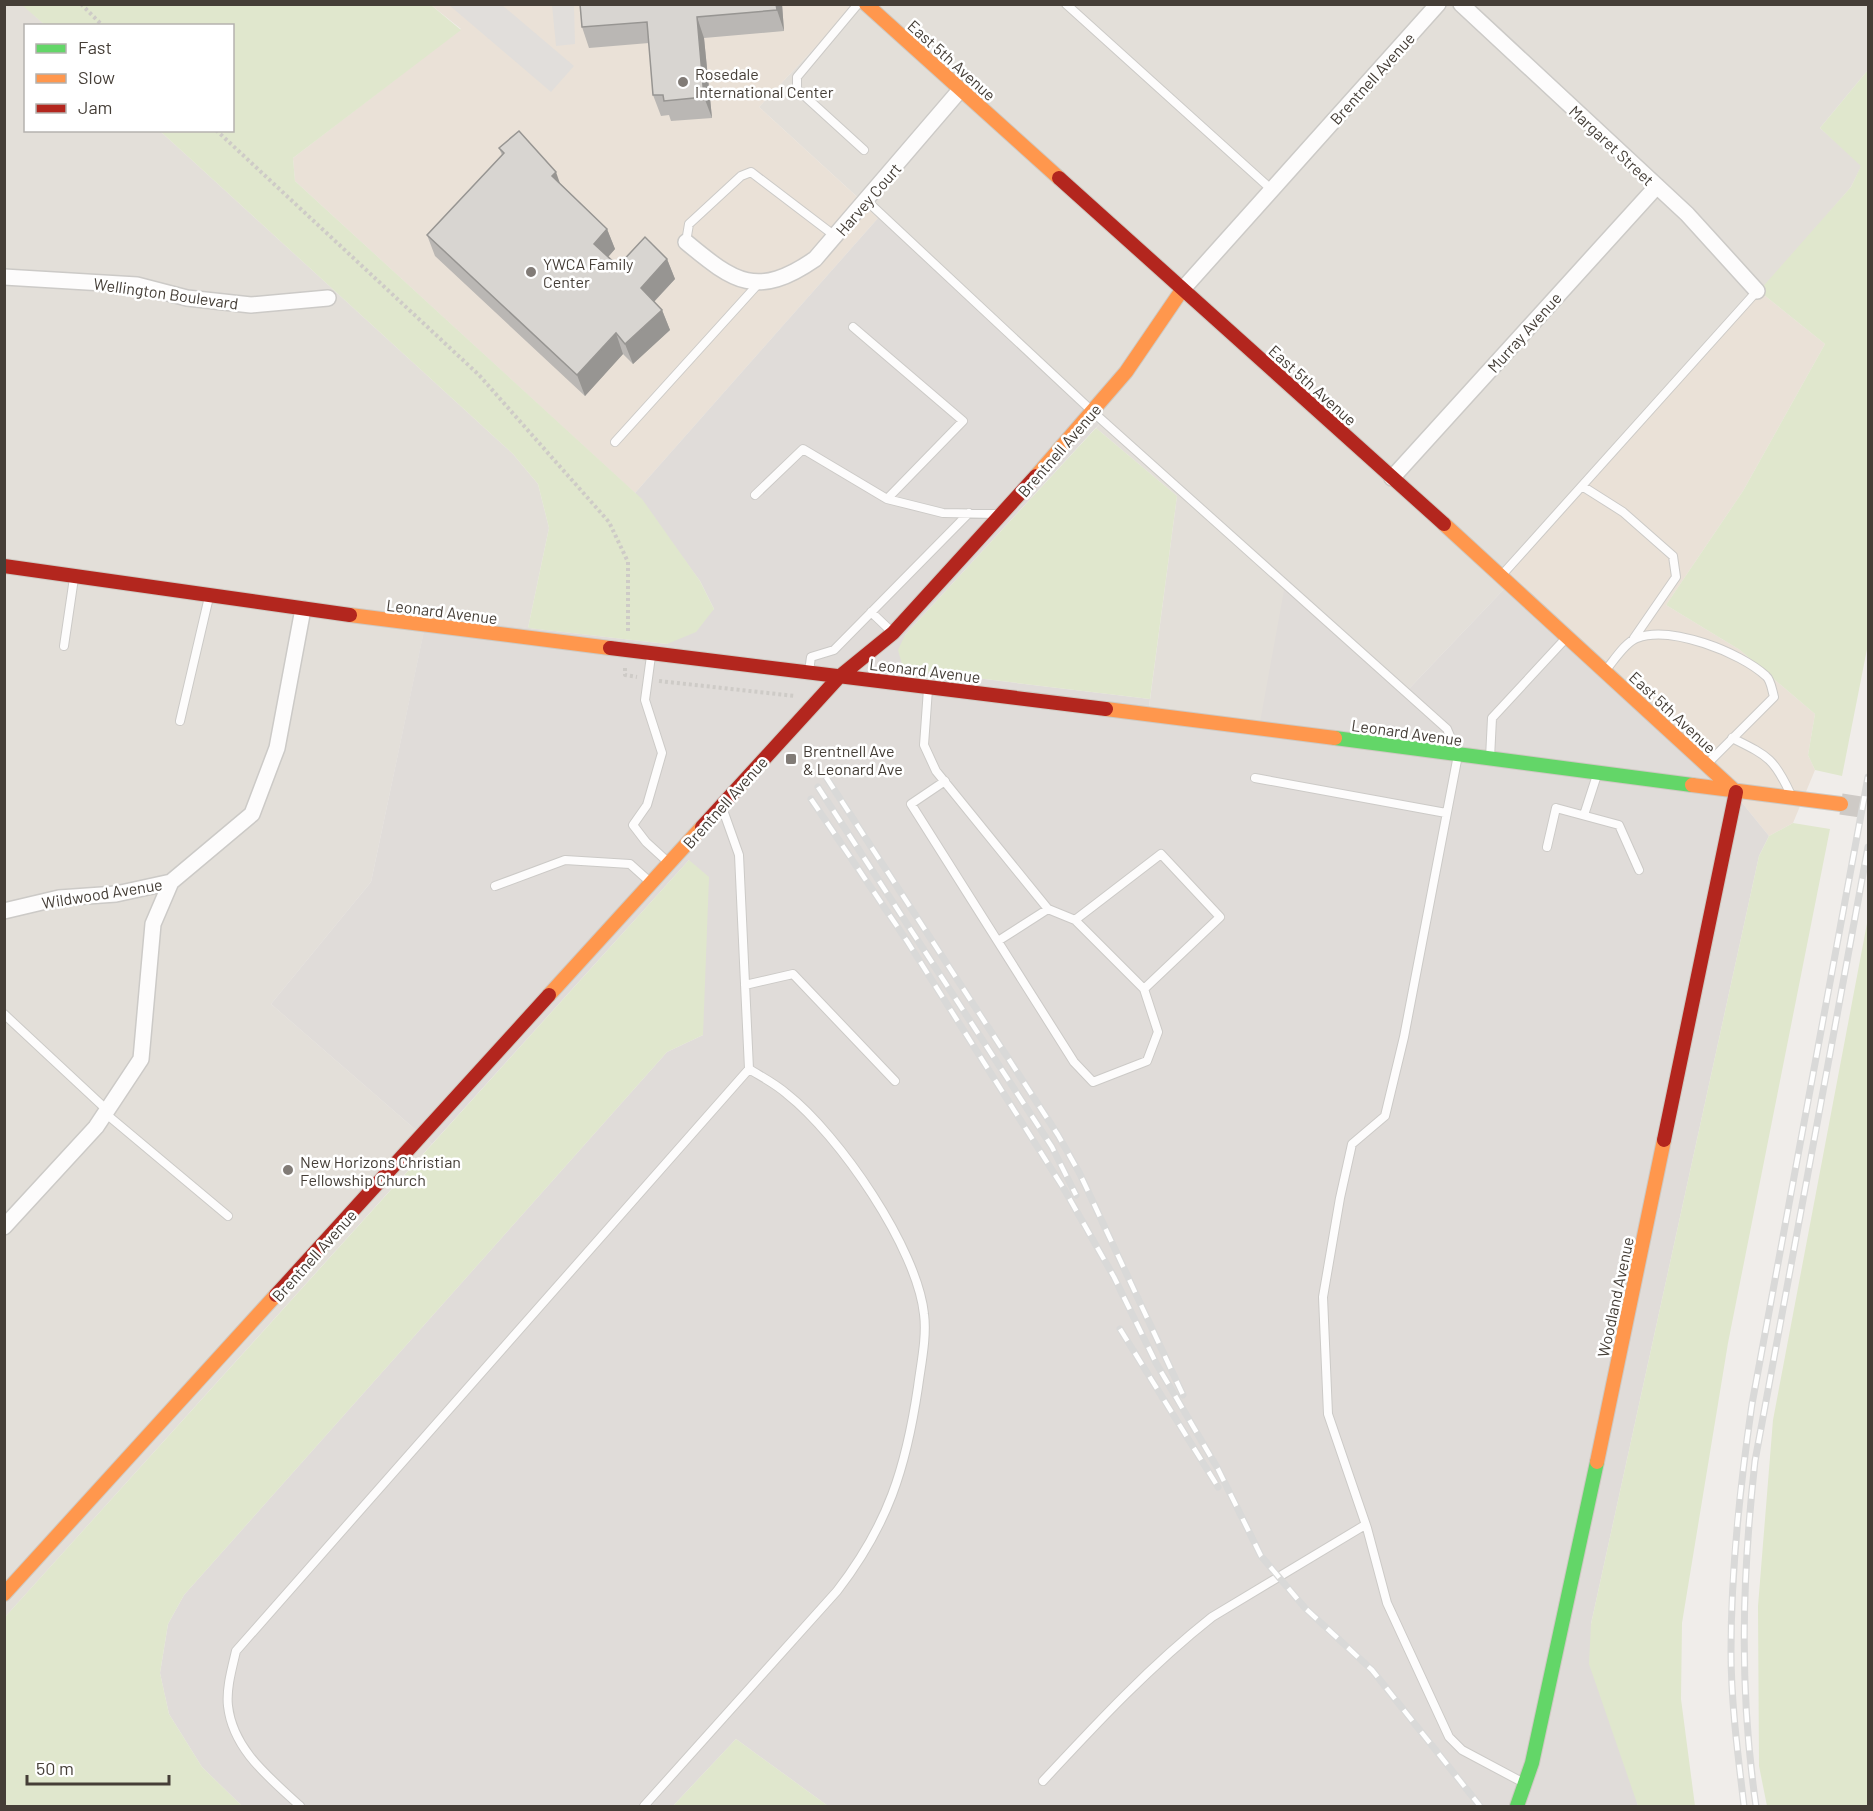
<svg xmlns="http://www.w3.org/2000/svg" width="1873" height="1811" viewBox="0 0 1873 1811" font-family="Barlow,sans-serif">
<style>
.residential{fill:#e3dfd9}
.commercial{fill:#eae1d7}
.industrial{fill:#e0dcd9}
.green{fill:#e0e7cd}
.parking{fill:#e1dedb}
.lines{fill:none;stroke-linecap:round;stroke-linejoin:round}
.secondary-tunnel{stroke:#cecac6;stroke-width:21;stroke-dasharray:21 10;stroke-linecap:butt}
.lane-casing{stroke:#cccac7;stroke-width:10}
.street-casing{stroke:#cccac7;stroke-width:18}
.fast-casing{stroke:#cec9c2;stroke-width:16}
.slow-casing{stroke:#cec9c2;stroke-width:16}
.jam-casing{stroke:#cec9c2;stroke-width:16}
.path{stroke:#cecbc7;stroke-width:4;stroke-dasharray:3 3;stroke-linecap:butt}
.lane{stroke:#fdfcfc;stroke-width:8}
.street{stroke:#fdfcfc;stroke-width:15}
.fast{stroke:#63d668;stroke-width:14}
.slow{stroke:#ff974d;stroke-width:14}
.jam{stroke:#b3261e;stroke-width:14}
.rail-casing{stroke:#d9d9d8;stroke-width:7}
.rail{stroke:#fff;stroke-width:4.5;stroke-dasharray:14;stroke-linecap:butt}
.wall{fill:#bab7b4}
.shaded-wall{fill:#979592}
.building{fill:#d8d5d1;stroke:#979592;stroke-width:1.5}
.poi-dot{fill:#817b76;stroke:#fff;stroke-width:2}
.labels{text-anchor:middle;dominant-baseline:central;stroke-width:5;stroke-linejoin:round;paint-order:stroke}
.street-label{font-size:16px;fill:#453e37;stroke:#fff}
.poi-label{font-size:16px;fill:#453e37;stroke:#fff;text-anchor:start}
</style>
<rect width="100%" height="100%" fill="#f0edea"/>
<path class="residential" d="M22,4L45,25L26,26V130L160,131L513,454L538,484L549,528L528,628L427,617L371,882L271,1004L432,1144L5,1617L4,5Z
M855,5H1868V70L1820,128L1862,165L1851,187L1507,586L1405,693L1260,728L1148,715L1177,496L1096,428L1102,421L759,107Z"/>
<path class="commercial" d="M431,5H855L759,107L879,217L635,493L295,181L293,158L461,29Z
M1759,291L1825,344L1743,491L1666,605L1740,650L1815,714L1808,755L1815,770L1793,823L1769,836L1726,783L1507,586L1511,562Z"/>
<path class="industrial" d="M879,217L1102,421L905,635L909,670L1150,699L1148,714L1259,728L1285,585L1405,693L1507,586L1726,783L1769,836L1759,856L1591,1624L1638,1806H828L736,1739L673,1806H242L202,1767L169,1714L160,1673L168,1624L184,1595L667,1052L703,1035L689,860L432,1144L271,1004L371,882L427,616L667,644L714,609L700,581L635,493Z"/>
<path class="green" d="M22,5H431L461,30L293,158L295,181L642,499L700,581L714,609L696,632L667,644L528,628L549,528L538,484L513,454L160,131L232,130V26L45,25Z
M1868,70V644L1842,776L1815,770L1808,755L1815,714L1740,650L1666,605L1743,491L1825,344L1759,291L1851,187L1861,166L1820,128Z
M1096,428L1177,496L1150,699L909,670L902,664L898,650L905,635Z
M1793,823L1830,829L1728,1343L1682,1623L1681,1699L1695,1806H1638L1589,1664L1591,1624L1759,856L1769,836Z
M689,860L709,877L703,1035L667,1052L184,1595L168,1624L160,1673L169,1714L202,1767L242,1806H5V1617Z
M1868,918V1806H1767L1759,1766L1758,1606L1773,1420Z
M736,1739L828,1806H673Z"/>
<path class="parking" d="M449,5H502L574,66L551,92Z
M552,5H574L575,44L556,46Z"/>
<g class="lines">
<path class="secondary-tunnel" d="M1841,804L1868,808"/>
<defs>
<path id="lane" d="M858,4L797,77V89L864,150
M1066,4L1272,190
M867,201L1093,412L1447,729L1458,755L1404,1037L1385,1116L1352,1144L1340,1198L1323,1297L1328,1414L1367,1528L1387,1603L1449,1737L1462,1750L1524,1783
M686,242L689,224L741,176L751,172L835,236
M853,327L963,421L887,499
M615,442L759,283
M1582,486L1623,512L1673,556L1676,577L1634,638
M755,495L803,449L887,499L943,513L998,514
M1501,576L1757,291
M871,612L892,632
M64,646L74,578
M651,656L645,700L662,753L647,805L633,825L646,842L669,863
M809,671L811,657L834,650L969,513
M1605,671C1613,662 1625,642 1637,638C1670,625 1740,652 1766,676C1771,680 1772,690 1774,697L1707,764
M928,689L924,745L936,771L1048,909L1075,920L1144,989L1220,917L1161,854L1075,920
M180,721L209,597
M1732,738C1768,756 1774,758 1791,795
M1490,758L1492,718L1567,637
M1255,778L1446,813
M945,781L911,804L1074,1062L1093,1082L1147,1061L1158,1032L1144,989
M1584,815L1597,775
M1547,847L1556,808L1619,825L1639,870
M495,886L565,860L630,864L650,882
M998,941L1048,909
M745,985L793,974L895,1081
M4,1014L107,1110
M105,1113L228,1216
M1043,1781C1097,1723 1150,1666 1212,1617L1365,1525
M300,1806C270,1778 233,1750 228,1706C226,1689 232,1668 236,1651L749,1069L739,855L723,810
M644,1806L837,1591C888,1525 906,1468 918,1387C921,1364 927,1337 924,1314C917,1248 839,1135 787,1094C776,1084 762,1077 749,1069"/>
<path id="street" d="M1461,4L1687,214L1757,291
M686,242C734,282 757,299 815,259L960,90
M4,277L137,285L187,298L251,305L328,298
M1182,290L1438,4
M1392,478L1657,186
M4,911L59,898L116,894L171,882L252,814L277,748L303,609
M4,1227L96,1127L141,1059L153,924L171,882"/>
<path id="fast" d="M1335,738L1692,785
M1517,1806L1532,1763L1597,1462"/>
<path id="slow" d="M866,4L1059,178
M1036,476L1126,372L1182,290
M1444,524L1736,792
M350,615L610,648
M1106,709L1335,738
M1692,785L1841,804
M549,995L702,827
M1597,1462L1664,1140
M4,1594L276,1295"/>
<path id="jam" d="M1059,178L1444,524
M4,566L350,615
M610,648L1106,709
M702,827L839,677L893,633L1036,476
M1664,1140L1736,792
M276,1295L549,995"/>
</defs>
<use href="#lane" class="lane-casing"/>
<use href="#street" class="street-casing"/>
<use href="#fast" class="fast-casing"/>
<use href="#slow" class="slow-casing"/>
<use href="#jam" class="jam-casing"/>
<path class="path" d="M81,4L103,26
M216,130L479,375L609,522L628,562V631
M625,668V675L637,677
M659,681L795,696"/>
<use href="#lane" class="lane"/>
<use href="#street" class="street"/>
<use href="#fast" class="fast"/>
<use href="#slow" class="slow"/>
<use href="#jam" class="jam"/>
<defs>
<path id="rail" d="M826,777L1058,1135L1080,1174L1183,1395
M818,787L1052,1147L1076,1195
M811,799L907,941L1064,1189L1114,1277L1156,1363L1218,1469L1261,1556L1305,1608L1372,1670L1480,1806
M1120,1329L1218,1487
M1744,1806C1738,1755 1731,1703 1731,1651C1731,1568 1740,1486 1752,1404L1868,777
M1756,1806C1739,1689 1742,1579 1755,1461L1868,847"/>
</defs>
<use href="#rail" class="rail-casing"/>
<use href="#rail" class="rail"/>
</g>
<path class="wall" d="M580,4H782L784,31L704,38L712,118L671,121L669,115L661,116L653,95L649,43L589,48L582,27Z
M499,148L561,184L607,229L615,249L608,257L618,266L667,259L675,279L654,302L662,310L670,330L633,364L623,354L585,396L435,256L427,235L502,155Z"/>
<path class="shaded-wall" d="M776,4H782L784,31L777,10Z
M697,17L704,38L712,118L704,97Z
M556,172L563,192L552,176Z
M607,229L615,249L601,265L594,244Z
M667,259L675,279L648,308L641,288Z
M662,310L670,330L633,364L625,344Z
M616,333L623,354L585,396L577,375Z"/>
<path class="building" d="M580,4H776L777,10L697,17L704,97L664,101L663,95H653L647,22L582,27Z
M519,131L556,172L552,176L607,229L594,244L618,266L645,237L667,259L641,288L662,310L625,344L616,333L577,375L427,235L504,153L499,148Z"/>
<g class="poi-dot">
<circle cx="683" cy="82" r="6"/>
<circle cx="531" cy="272" r="6"/>
<rect x="785" y="753" width="12" height="12" rx="3"/>
<circle cx="288" cy="1170" r="6"/>
</g>
<g class="labels">
<g class="street-label">
<text transform="translate(952 60) rotate(42)">East 5th Avenue</text>
<text transform="translate(1372 78) rotate(-48)">Brentnell Avenue</text>
<text transform="translate(1612 145) rotate(43)">Margaret Street</text>
<text transform="translate(868 199) rotate(-49)">Harvey Court</text>
<text transform="translate(166 293) rotate(8)">Wellington Boulevard</text>
<text transform="translate(1524 332) rotate(-48)">Murray Avenue</text>
<text transform="translate(1313 385) rotate(42)">East 5th Avenue</text>
<text transform="translate(1059 450) rotate(-49)">Brentnell Avenue</text>
<text transform="translate(442 611) rotate(7)">Leonard Avenue</text>
<text transform="translate(925 670) rotate(7)">Leonard Avenue</text>
<text transform="translate(1673 712) rotate(43)">East 5th Avenue</text>
<text transform="translate(1407 732) rotate(8)">Leonard Avenue</text>
<text transform="translate(725 802) rotate(-48)">Brentnell Avenue</text>
<text transform="translate(102 893) rotate(-9)">Wildwood Avenue</text>
<text transform="translate(314 1255) rotate(-48)">Brentnell Avenue</text>
<text transform="translate(1615 1297) rotate(-78)">Woodland Avenue</text>
</g>
<g class="poi-label">
<text x="695" y="73">Rosedale<tspan x="695" dy="18">International Center</tspan></text>
<text x="543" y="263">YWCA Family<tspan x="543" dy="18">Center</tspan></text>
<text x="803" y="750">Brentnell Ave<tspan x="803" dy="18">&amp; Leonard Ave</tspan></text>
<text x="300" y="1161">New Horizons Christian<tspan x="300" dy="18">Fellowship Church</tspan></text>
</g>
</g>
<rect width="1873" height="1811" fill="none" stroke="#453e37" stroke-width="12"/>
<rect x="24" y="24" width="210" height="108" fill="#ffffff" stroke="#b5b2af" stroke-width="1.5"/>
<rect x="36" y="44" width="30" height="9" fill="#63d668" stroke="#b5b2af" stroke-width="1.5"/>
<text x="78" y="54" font-size="18" fill="#453e37">Fast</text>
<rect x="36" y="74" width="30" height="9" fill="#ff974d" stroke="#b5b2af" stroke-width="1.5"/>
<text x="78" y="84" font-size="18" fill="#453e37">Slow</text>
<rect x="36" y="104" width="30" height="9" fill="#b3261e" stroke="#b5b2af" stroke-width="1.5"/>
<text x="78" y="114" font-size="18" fill="#453e37">Jam</text>
<path d="M27 1775v9h142v-9" fill="none" stroke="#453e37" stroke-width="3"/>
<text x="36" y="1775" font-size="18" fill="#453e37" stroke="#ffffff" stroke-width="4.5" paint-order="stroke">50 m</text>
</svg>
